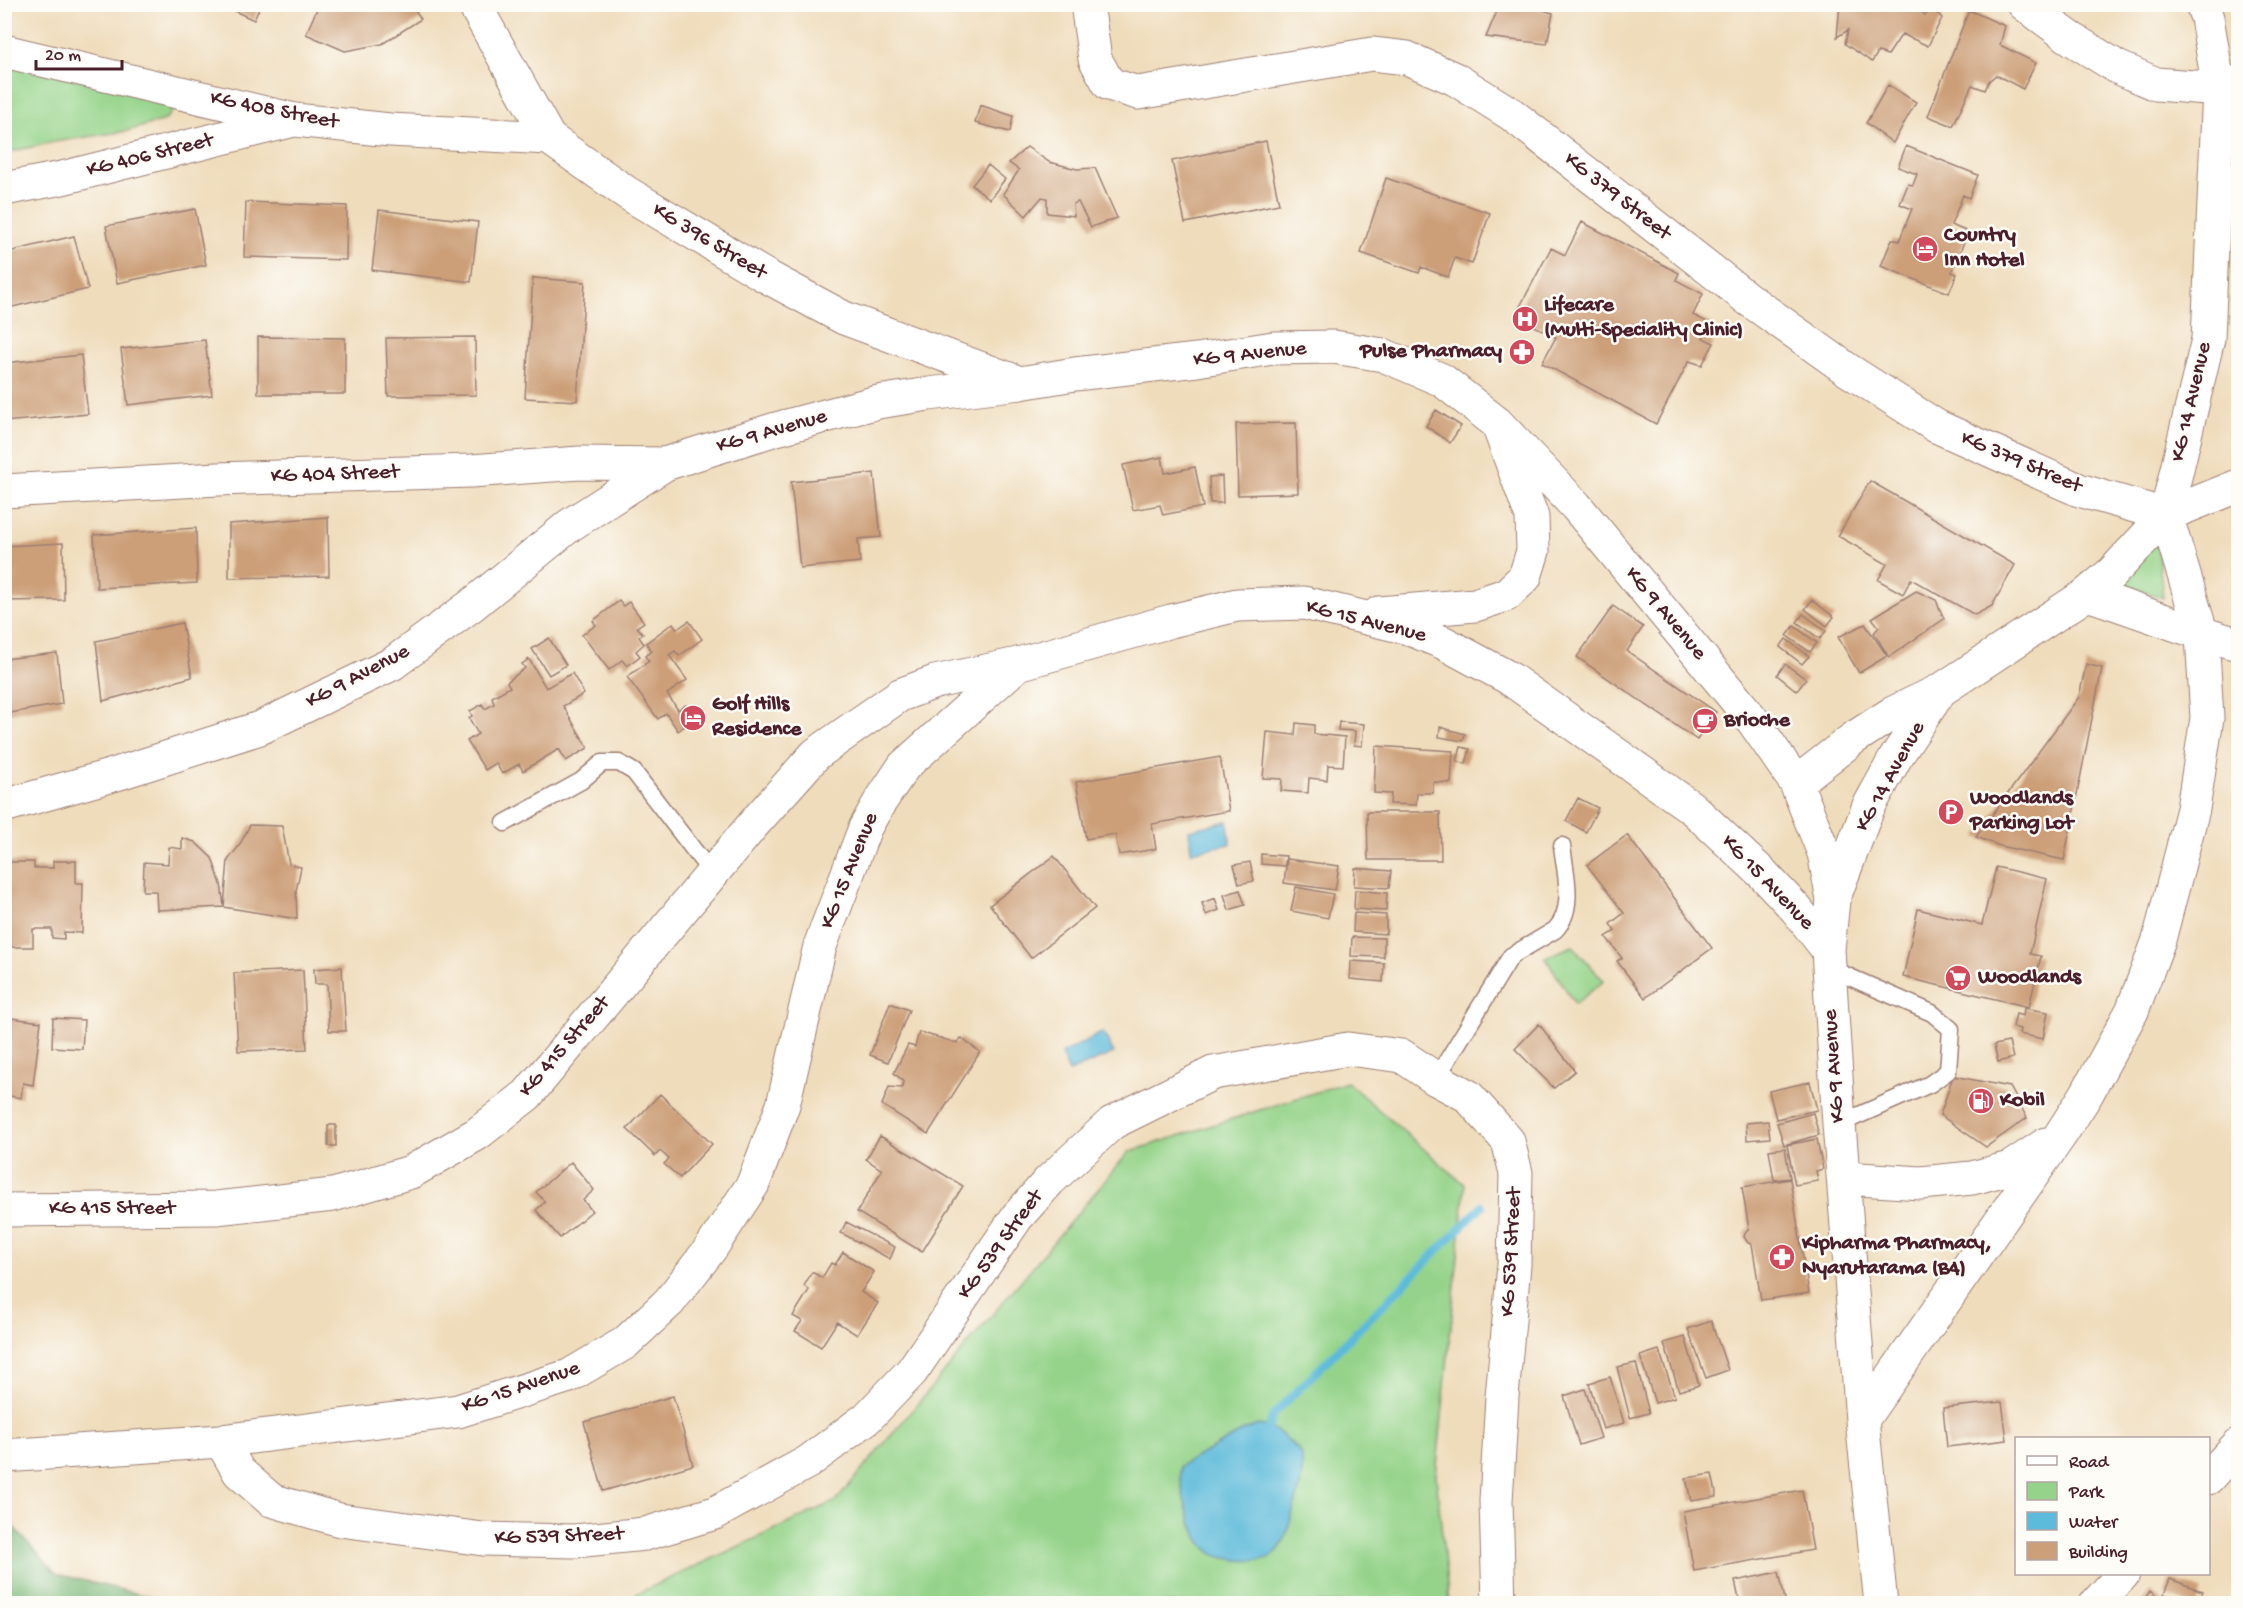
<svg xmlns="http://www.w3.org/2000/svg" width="2243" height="1608" viewBox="0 0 2243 1608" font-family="'Gochi Hand',sans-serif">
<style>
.green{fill:#94d389;stroke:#6f795a;stroke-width:1.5}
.forest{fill:#77b575;stroke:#606a50;stroke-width:1.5}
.water{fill:#5cbada;stroke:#536c82;stroke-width:1.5}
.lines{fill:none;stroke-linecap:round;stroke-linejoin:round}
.stream{stroke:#5cbada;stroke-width:8}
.building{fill:#cc9f78}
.service-casing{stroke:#9c7e73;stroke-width:19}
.minor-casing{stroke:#9c7e73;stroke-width:35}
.secondary-casing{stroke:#9c7e73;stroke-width:35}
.service{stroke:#fff;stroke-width:16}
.minor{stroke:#fff;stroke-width:33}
.secondary{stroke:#fff;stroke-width:33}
.labels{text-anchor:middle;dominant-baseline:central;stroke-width:5;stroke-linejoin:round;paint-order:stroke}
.street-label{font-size:22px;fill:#4a1f2b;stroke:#fdfcf7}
.poi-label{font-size:22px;font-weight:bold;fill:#4a1f2b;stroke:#fdfcf7;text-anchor:start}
</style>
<rect width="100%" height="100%" fill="#fdfcf7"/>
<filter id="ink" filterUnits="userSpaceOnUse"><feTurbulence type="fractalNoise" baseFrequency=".0167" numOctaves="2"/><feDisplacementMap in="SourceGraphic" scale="12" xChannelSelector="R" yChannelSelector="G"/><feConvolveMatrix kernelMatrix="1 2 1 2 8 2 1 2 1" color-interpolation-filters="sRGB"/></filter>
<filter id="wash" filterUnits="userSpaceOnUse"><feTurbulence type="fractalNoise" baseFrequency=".008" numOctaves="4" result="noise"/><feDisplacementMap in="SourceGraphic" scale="24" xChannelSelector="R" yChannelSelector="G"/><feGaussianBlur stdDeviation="1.35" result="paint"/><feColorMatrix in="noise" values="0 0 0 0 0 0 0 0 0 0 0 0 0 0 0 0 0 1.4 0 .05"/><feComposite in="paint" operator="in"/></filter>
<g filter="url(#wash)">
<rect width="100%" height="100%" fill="#efdcbb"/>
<path class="green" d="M4,52L176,106L165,120L127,131L54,142L5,153Z
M2156,530L2163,598L2116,581Z
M1573,946L1604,981L1575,1004L1545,957Z
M1347,1082L1465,1185L1436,1476L1449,1603L615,1604L836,1501L1129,1152Z"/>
<path class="forest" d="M4,1517L57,1574L175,1603H5Z"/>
<path class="water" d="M1228,821L1230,844L1191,852L1189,830Z
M1103,1032L1114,1053L1069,1072L1061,1054Z
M1258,1425C1269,1426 1277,1430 1286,1438C1290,1442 1296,1447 1299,1451C1308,1467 1296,1502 1291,1518C1287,1531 1285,1546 1274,1554C1264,1562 1251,1561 1239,1560C1228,1558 1217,1558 1209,1551C1190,1535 1180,1490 1180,1466L1245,1430Z"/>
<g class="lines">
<path class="stream" d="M1269,1426L1273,1415L1482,1206"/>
</g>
<g id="blocks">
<path class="building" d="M219,4H261L254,20Z
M319,4H411L421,19L382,44L345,51L306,34Z
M1500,4H1522L1553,13L1547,44L1486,37Z
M1840,4H1910L1925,15L1933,9L1942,18L1928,46L1902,34L1888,55L1878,52L1872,62L1845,44L1848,30L1837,37Z
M1969,10L2005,26L2000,45L2036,63L2023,89L1996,75L1989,81L1985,90L1972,85L1953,126L1928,116Z
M1888,85L1916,102L1893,143L1866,123Z
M980,105L1013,116L1010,132L975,123Z
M1266,141L1279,204L1185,223L1172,161Z
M1906,146L1978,175L1969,198L1963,195L1951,225L1968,232L1952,272L1957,274L1949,293L1881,266L1892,239L1899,241L1912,209L1900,204L1908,184L1913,185L1917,174L1898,167Z
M1027,147L1049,162L1077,169L1095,168L1117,218L1091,227L1078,202L1073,204L1074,216L1047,213V198L1042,197L1026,216L1003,194L1019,170L1009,163Z
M988,165L1005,179L990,199L972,185Z
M1386,178L1490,213L1472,264L1455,258L1448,277L1421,267L1419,273L1361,253Z
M246,202L347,206L346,260L244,257Z
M195,209L206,265L117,283L106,226Z
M379,210L478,222L471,282L372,270Z
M1582,222L1679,273L1676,280L1703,294L1693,315L1711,324L1703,338L1714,343L1702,365L1689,361L1656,424L1542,363L1556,337L1515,316L1551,248L1565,255Z
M74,236L88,289L4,309V253Z
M533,278L585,282L577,401L525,398Z
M258,337L345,338V394H258Z
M475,337L476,395L388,396L386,338Z
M205,340L212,395L128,405L121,349Z
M81,355L88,414L4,422V363Z
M1436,410L1461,426L1450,443L1426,426Z
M1296,423L1298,493L1238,495L1236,424Z
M1162,457L1165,473L1195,467L1203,507L1163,515L1160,505L1133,510L1123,465Z
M874,473L881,537L858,539L860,562L800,568L791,482Z
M1222,476L1223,503H1210L1209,477Z
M1870,481L2015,565L1992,606L1975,615L1911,579L1903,594L1878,580L1887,564L1838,536Z
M328,517L329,576L229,578V524Z
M196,528L197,583L97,588L94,535Z
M63,543L64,600L4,601V546Z
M1916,591L1936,600L1944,619L1889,657L1874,633L1879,627L1872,618Z
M1812,600L1834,617L1827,626L1805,609Z
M619,601L623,606L629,602L644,622L637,627L643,634L639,637L644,644L636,651L640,656L627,666L622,660L609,670L582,635L596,625L593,621Z
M1613,606L1643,627L1627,651L1716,712L1697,740L1577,657Z
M1803,614L1826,631L1820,639L1797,622Z
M689,621L702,639L679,656L675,651L669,655L687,680L667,694L678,710L686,705L691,712L687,715L691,721L678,731L666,713L658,719L627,677L649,661L645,656L652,651L646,643L673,623L677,629Z
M182,623L192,677L103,701L96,641Z
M1865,624L1887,656L1859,673L1838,637Z
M1794,626L1817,643L1810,652L1787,636Z
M549,638L566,665L549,675L532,649Z
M1786,639L1809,656L1802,664L1780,647Z
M57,653L62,704L4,714V659Z
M529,659L546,688L572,673L584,694L563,706L588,748L566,761L559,749L523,771L519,764L502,774L496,763L485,770L467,741L478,734L469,718L472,716L470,711L482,704L485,709L494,704L492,697L510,687L507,682L525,668L522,664Z
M1785,664L1806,679L1797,691L1777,675Z
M2086,664L2102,668L2064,860L2000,846L1976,837L2079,697Z
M1339,722L1364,724L1362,746L1354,745L1355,731L1338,730Z
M1296,723L1314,725V734L1345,737L1343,766L1328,765L1327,780L1309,778L1308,793L1281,791L1282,779L1263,778L1267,732L1295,735Z
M1440,727L1465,734L1463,741L1439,737Z
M1376,746L1453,751L1451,783L1433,782V793H1417L1416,805L1390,804L1391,794L1374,793Z
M1461,747L1470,749L1466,764L1457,761Z
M1220,757L1229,811L1152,824L1156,849L1119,855L1115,834L1086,839L1076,782Z
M1578,798L1598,808L1586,832L1566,821Z
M1367,812H1440L1441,860H1368Z
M250,825L282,826L289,864L301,867L296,891L297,919L224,907L228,860L239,846Z
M1627,835L1712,948L1645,998L1617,961L1622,958L1606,937L1615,931L1610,924L1624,913L1587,865Z
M182,838L195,842L212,858L221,884L224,907L157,910L156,891H143L144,862L168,864L169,847L182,849Z
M1261,854L1286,856L1285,866L1261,864Z
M1054,856L1095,908L1031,958L990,905Z
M1287,859L1339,866L1335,890L1284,883Z
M53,861H76V883H83L82,933L64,932V939L52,938V929H33V947H4V862H34V868H53Z
M1250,862L1254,881L1239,884L1234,865Z
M1996,867L2047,879L2030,954L2041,956L2029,1007L1903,977L1918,909L1982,925Z
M1355,868L1391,871L1389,888L1354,886Z
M1296,887L1333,894L1328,918L1291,911Z
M1240,890L1245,905L1229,910L1224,895Z
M1355,890L1387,893L1386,911L1354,909Z
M1215,898L1219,910L1206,915L1202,903Z
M1354,913L1386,915V934L1353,932Z
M1352,937L1384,938V957L1351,956Z
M1351,961L1384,963L1383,982L1350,979Z
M342,967L346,1031H329L327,984H315L314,969Z
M303,970L307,1049L238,1051L234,973Z
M890,1003L909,1010L888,1062L870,1055Z
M2024,1008L2048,1012L2043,1039L2019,1034L2020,1029L2013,1027L2016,1014L2023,1016Z
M4,1017L41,1022L33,1085L23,1083L21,1098L4,1095Z
M53,1018L84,1020L82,1049L52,1047Z
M1539,1024L1575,1071L1554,1088L1515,1049Z
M919,1032L957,1043L961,1038L980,1052L928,1134L882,1105L889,1087L902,1088L903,1081L894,1073L908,1045L915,1047Z
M2009,1042L2013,1058L1998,1062L1994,1045Z
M1953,1076L2010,1087L2027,1118L1986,1147L1940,1115Z
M1810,1082L1817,1110L1776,1119L1769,1091Z
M660,1094L712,1144L680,1178L664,1164L669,1159L660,1151L655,1156L627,1129Z
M1813,1113L1819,1135L1784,1145L1777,1123Z
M1768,1121L1770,1138L1747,1140L1746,1123Z
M328,1125H336V1146H328Z
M880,1136L963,1186L922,1252L857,1212L882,1170L866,1159Z
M1817,1139L1823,1169L1816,1171L1818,1181L1795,1185L1787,1145Z
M1785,1148L1790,1178L1774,1180L1769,1150Z
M571,1162L594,1190L583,1200L592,1211L560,1238L536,1210L545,1202L536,1192Z
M1790,1179L1809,1293L1761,1300L1752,1244L1748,1243L1744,1237L1746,1231L1749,1229L1742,1187Z
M846,1222L895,1247L890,1259L841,1233Z
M843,1252L874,1272L861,1292L878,1303L857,1335L837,1322L821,1347L795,1331L802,1321L793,1316L809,1290L804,1286L812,1272L822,1278L831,1263L835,1265Z
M1711,1321L1728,1370L1706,1378L1688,1329Z
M1685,1337L1699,1385L1679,1391L1664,1343Z
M1659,1350L1675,1397L1655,1403L1640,1356Z
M1636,1363L1649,1413L1630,1418L1617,1367Z
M1610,1377L1624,1423L1603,1429L1589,1383Z
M1585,1389L1601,1438L1579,1445L1564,1396Z
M673,1396L693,1465L603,1491L584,1422Z
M2002,1402L2007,1440L1947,1447L1943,1408Z
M1712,1474L1717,1497L1691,1501L1686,1478Z
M1802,1490L1813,1550L1694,1571L1683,1511Z
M1779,1572L1786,1604H1740L1735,1581Z
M2170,1579L2202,1591L2197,1604H2190L2164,1594Z
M2150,1591L2167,1604H2141Z"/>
</g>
</g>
<g filter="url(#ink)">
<use href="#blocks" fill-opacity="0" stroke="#9c7e73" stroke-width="1.5"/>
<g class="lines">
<defs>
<path id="service" d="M505,823L581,781L602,763H619L634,772L713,875
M1829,968L1932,1013L1951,1029L1948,1071L1930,1084L1839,1124
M1436,1079L1511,956L1555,930C1576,909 1565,872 1562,846"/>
<path id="minor" d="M474,4L549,138L627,193L764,275L844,318L1020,383
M1087,4L1095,59L1109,84L1138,93L1372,54L1407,58L1455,79L1511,114L1748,299L1848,370L1936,426L2079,490L2166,515L2238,486
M2024,4L2069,37L2117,67L2156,84L2219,89L2238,82
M4,51L295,120L390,130L549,138
M4,189L62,178L290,121
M4,491L218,479L471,471L580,463L665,464
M2087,594C2138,610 2187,631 2238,644
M4,1210L216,1208L333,1195L411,1172L477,1134L527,1095L757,820L816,754L900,695L935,682L1018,664
M221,1441L239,1472L271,1500L340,1520L483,1539L575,1541L645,1534L715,1513L808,1462L867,1418L912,1371L1017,1217L1049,1181L1112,1123L1213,1073L1348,1049L1402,1056L1436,1079L1468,1096L1508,1141L1516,1173L1514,1265L1502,1397L1496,1501L1499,1604
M2208,1478L2238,1445
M2096,1604L2123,1574"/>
<path id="secondary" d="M1379,613L1475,605L1506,595L1525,577L1533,551L1532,517L1501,433
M1796,783L1854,738L1891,714L1941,690L2087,594L2112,573L2166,515L2208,339L2219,89L2207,18L2202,4
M4,806L113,775L260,728L392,664L472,605L570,525L665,464L702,452L776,429L878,402L929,394L1020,383L1075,374L1197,360L1273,348L1334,347L1383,355L1442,380L1497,423L1576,506L1751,718L1796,783L1824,853L1833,900L1828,950L1839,1124L1862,1420L1881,1604
M1833,900L1868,808L1896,757L1940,691
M1844,1178L1921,1183L1972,1178L2010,1168L2046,1144
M1862,1420L2061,1134L2086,1095L2132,1011L2159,940L2193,809L2207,718L2202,635L2166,515
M4,1456L221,1441L458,1411L569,1376L625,1343L669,1302L711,1248L753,1184L783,1105L820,946L865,828L878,805L904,766L1018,664L1171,621L1237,605L1304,603L1408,628L1444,643L1509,678L1692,808L1762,873L1796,909L1828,950"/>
</defs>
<use href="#service" class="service-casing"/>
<use href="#minor" class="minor-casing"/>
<use href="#secondary" class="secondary-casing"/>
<use href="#service" class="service"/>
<use href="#minor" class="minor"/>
<use href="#secondary" class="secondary"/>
</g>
</g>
<defs>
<symbol id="hotel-disc" viewBox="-11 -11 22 22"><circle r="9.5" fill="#d1495b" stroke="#fdfcf7"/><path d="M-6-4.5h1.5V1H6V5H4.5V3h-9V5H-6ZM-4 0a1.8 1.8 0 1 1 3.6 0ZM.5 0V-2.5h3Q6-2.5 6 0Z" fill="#fff"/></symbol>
<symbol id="hospital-disc" viewBox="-11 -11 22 22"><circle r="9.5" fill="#d1495b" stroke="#fdfcf7"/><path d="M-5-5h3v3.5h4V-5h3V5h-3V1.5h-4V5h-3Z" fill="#fff"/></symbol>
<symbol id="pharmacy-disc" viewBox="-11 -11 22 22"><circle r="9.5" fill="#d1495b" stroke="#fdfcf7"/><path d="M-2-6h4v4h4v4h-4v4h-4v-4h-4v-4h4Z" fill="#fff"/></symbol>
<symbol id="cafe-disc" viewBox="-11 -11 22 22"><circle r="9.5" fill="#d1495b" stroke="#fdfcf7"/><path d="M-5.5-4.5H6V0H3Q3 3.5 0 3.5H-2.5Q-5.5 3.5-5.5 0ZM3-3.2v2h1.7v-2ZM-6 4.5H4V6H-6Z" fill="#fff"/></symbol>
<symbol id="parking-disc" viewBox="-11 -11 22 22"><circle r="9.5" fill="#d1495b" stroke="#fdfcf7"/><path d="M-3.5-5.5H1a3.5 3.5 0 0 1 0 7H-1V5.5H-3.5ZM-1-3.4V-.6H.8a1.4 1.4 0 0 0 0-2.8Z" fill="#fff"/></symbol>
<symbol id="supermarket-disc" viewBox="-11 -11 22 22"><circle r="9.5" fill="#d1495b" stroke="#fdfcf7"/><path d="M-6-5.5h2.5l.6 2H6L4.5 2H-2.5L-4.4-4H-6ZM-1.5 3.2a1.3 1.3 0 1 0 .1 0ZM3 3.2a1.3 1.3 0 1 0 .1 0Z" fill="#fff"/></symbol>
<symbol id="fuel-disc" viewBox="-11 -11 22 22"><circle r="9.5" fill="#d1495b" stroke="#fdfcf7"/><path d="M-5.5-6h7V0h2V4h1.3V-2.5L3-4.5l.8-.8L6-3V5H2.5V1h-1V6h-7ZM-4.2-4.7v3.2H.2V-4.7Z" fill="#fff"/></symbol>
</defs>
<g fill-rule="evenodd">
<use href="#hotel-disc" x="1910" y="234" width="30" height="30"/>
<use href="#hospital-disc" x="1510" y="304" width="30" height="30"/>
<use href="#pharmacy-disc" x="1507" y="337" width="30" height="30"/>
<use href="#hotel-disc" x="678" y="703" width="30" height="30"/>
<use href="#cafe-disc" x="1690" y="706" width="30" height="30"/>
<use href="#parking-disc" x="1936" y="797" width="30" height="30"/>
<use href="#supermarket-disc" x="1943" y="963" width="30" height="30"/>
<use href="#fuel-disc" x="1966" y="1086" width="30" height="30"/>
<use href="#pharmacy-disc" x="1767" y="1242" width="30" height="30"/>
</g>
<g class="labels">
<g class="street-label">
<text transform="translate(274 111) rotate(11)">KG 408 Street</text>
<text transform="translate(150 156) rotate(-14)">KG 406 Street</text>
<text transform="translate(1617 197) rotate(38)">KG 379 Street</text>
<text transform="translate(709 242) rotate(31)">KG 396 Street</text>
<text transform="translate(1250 355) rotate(-6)">KG 9 Avenue</text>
<text transform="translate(2192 402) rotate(-77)">KG 14 Avenue</text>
<text transform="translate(772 432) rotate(-16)">KG 9 Avenue</text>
<text transform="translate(2021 463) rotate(23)">KG 379 Street</text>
<text transform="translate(335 475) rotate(-2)">KG 404 Street</text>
<text transform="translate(1665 614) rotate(50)">KG 9 Avenue</text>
<text transform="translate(1366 622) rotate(14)">KG 15 Avenue</text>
<text transform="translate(358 677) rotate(-28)">KG 9 Avenue</text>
<text transform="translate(1891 777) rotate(-61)">KG 14 Avenue</text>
<text transform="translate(850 871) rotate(-68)">KG 15 Avenue</text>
<text transform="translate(1767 883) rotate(46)">KG 15 Avenue</text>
<text transform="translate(565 1047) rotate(-49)">KG 415 Street</text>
<text transform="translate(1835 1066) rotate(-94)">KG 9 Avenue</text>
<text x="112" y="1209">KG 415 Street</text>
<text transform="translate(1001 1245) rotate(-54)">KG 539 Street</text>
<text transform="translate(1512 1252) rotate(-87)">KG 539 Street</text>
<text transform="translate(521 1388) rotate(-19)">KG 15 Avenue</text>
<text transform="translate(559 1537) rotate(-2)">KG 539 Street</text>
</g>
<g class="poi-label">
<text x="1944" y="236">Country<tspan x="1944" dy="25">Inn Hotel</tspan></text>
<text x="1544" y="306">Lifecare<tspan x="1544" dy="25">(Multi-Speciality Clinic)</tspan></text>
<text x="1502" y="352" text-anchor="end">Pulse Pharmacy</text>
<text x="712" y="705">Golf Hills<tspan x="712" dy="25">Residence</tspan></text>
<text x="1724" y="721">Brioche</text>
<text x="1970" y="799">Woodlands<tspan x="1970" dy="25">Parking Lot</tspan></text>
<text x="1978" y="978">Woodlands</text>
<text x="2000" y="1101">Kobil</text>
<text x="1802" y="1244">Kipharma Pharmacy,<tspan x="1802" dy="25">Nyarutarama (B4)</tspan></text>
</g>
</g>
<rect width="2243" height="1608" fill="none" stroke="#fdfcf7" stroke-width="24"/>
<rect x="2015" y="1437" width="195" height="138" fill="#fdfcf7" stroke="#b5a4a5" stroke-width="1.5"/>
<rect x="2027" y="1456" width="30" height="9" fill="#ffffff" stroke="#b5a4a5" stroke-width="1.5"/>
<text x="2069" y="1467" font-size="18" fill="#4a1f2b">Road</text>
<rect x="2027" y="1482" width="30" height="18" fill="#94d389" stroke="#b5a4a5" stroke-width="1.5"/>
<text x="2069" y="1497" font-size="18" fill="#4a1f2b">Park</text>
<rect x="2027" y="1512" width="30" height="18" fill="#5cbada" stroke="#b5a4a5" stroke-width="1.5"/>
<text x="2069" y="1527" font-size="18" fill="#4a1f2b">Water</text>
<rect x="2027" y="1542" width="30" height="18" fill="#cc9f78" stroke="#b5a4a5" stroke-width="1.5"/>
<text x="2069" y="1557" font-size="18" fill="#4a1f2b">Building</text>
<path d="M36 60v9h86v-9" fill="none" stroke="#4a1f2b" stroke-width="3"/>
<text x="45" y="60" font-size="18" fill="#4a1f2b" stroke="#fdfcf7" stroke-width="4.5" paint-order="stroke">20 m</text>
</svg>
